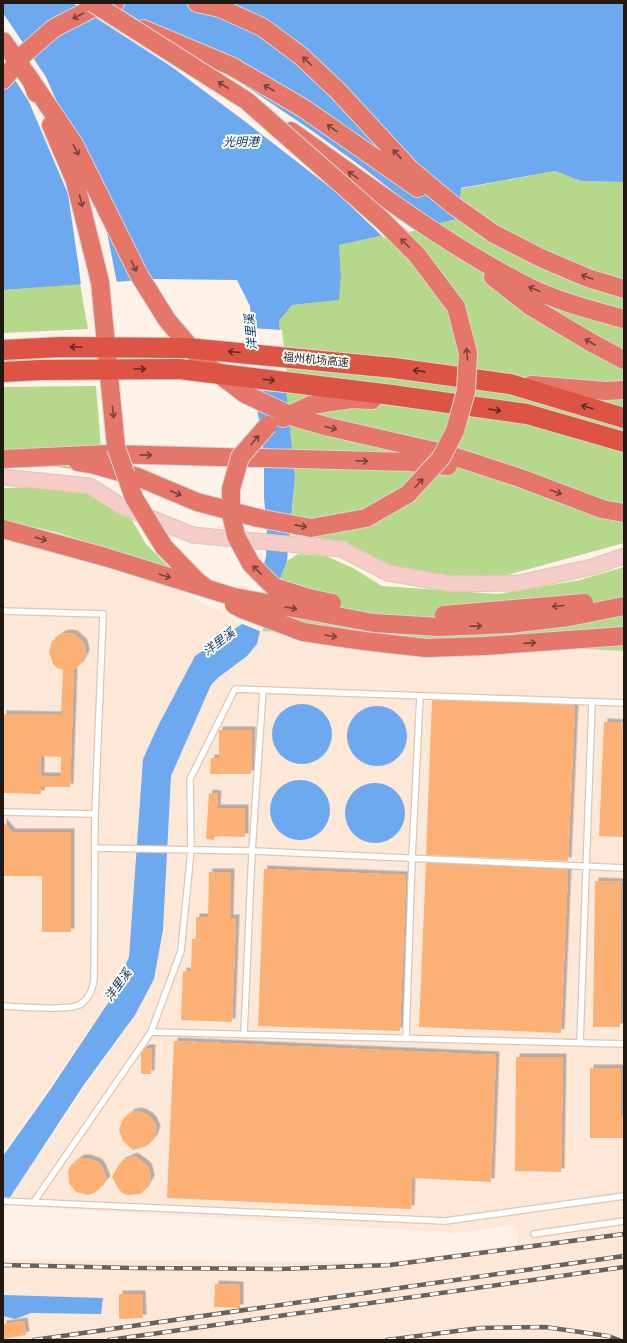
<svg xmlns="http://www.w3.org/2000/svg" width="627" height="1343" viewBox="0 0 627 1343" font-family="Raleway,'Noto Sans SC',sans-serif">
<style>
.built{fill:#fde7d7}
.green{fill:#b5d88a}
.water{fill:#6da9ee}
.pier{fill:#fef1e8}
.building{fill:#fdb073;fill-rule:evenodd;filter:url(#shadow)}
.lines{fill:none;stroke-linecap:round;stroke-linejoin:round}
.service-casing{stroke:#dbc7b8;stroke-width:8}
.secondary-casing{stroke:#dbc7b8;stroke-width:17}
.trunk-casing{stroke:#d7d5d5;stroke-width:20}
.motorway-casing{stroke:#d7d5d5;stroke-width:22}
.service{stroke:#fff;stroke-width:5.5}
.secondary{stroke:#f5ccc7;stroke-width:15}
.trunk{stroke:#e4766a;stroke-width:18}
.motorway{stroke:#dd5444;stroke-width:20}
.rail-casing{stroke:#6b615b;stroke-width:4.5}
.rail{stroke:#fff;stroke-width:3;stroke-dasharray:9;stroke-linecap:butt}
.trunk-bridge-casing{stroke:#d7d5d5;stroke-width:20;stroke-linecap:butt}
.trunk-bridge{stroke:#e4766a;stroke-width:18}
.oneway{stroke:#78423a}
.oneway2{stroke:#622d24}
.labels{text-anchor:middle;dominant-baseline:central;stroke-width:4;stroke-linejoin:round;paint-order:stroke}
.street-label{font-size:11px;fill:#201813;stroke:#fff}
.water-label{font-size:12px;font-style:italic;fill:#0b3662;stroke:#fff}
</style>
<defs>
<filter id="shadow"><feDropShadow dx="3.5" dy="-3.5" stdDeviation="0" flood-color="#0004"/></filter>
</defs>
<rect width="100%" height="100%" fill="#fef1e8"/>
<path class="built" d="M3,540L26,545L117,572L178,588L189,595L242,624L195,656L143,759L129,957L110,1000L3,1154Z
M260,631L624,651V1228L620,1229H624V1340H3V1259L390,1262L518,1244L516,1225L456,1233L4,1205L135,1015L154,979L163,930L171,776L211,685L257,644Z"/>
<path class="green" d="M555,171L581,181L624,182V543L507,575L422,576L382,565L345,541L290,535L295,477L279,321L292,305L338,300L341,275L339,245L458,219L460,189Z
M80,284L88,329L3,333V290Z
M96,386L101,448L113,480L94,473L3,458V387Z
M41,487L92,493L126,510L146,544L172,570L56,532L3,520V488Z
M298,554L326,556L353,568L382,586L498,594L580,580L624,567V651L260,631L287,561Z"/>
<path class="water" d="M3,3H624V182L581,181L555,171L461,188L458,219L339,245L341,275L339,300L292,305L279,321L295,477L287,561L260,631L257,644L247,656L219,677L211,685L171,776L163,930L154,979L135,1015L83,1086L3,1208V1156L50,1090L110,1000L129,957L143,759L158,726L195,656L242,624L248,618L266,557L267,524L264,499V456L257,407L250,306L237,280L155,279L3,290Z
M272 734a30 30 0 1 1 60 0a30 30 0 1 1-60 0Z
M347 736a30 30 0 1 1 60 0a30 30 0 1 1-60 0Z
M270 810a30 30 0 1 1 60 0a30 30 0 1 1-60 0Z
M345 813a30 30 0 1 1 60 0a30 30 0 1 1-60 0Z
M3,1295L103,1298L101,1314L31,1313L15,1319L3,1316Z"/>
<path class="pier" d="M73,3H111L241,83L311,130L366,170L418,211L441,225L409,232L392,218L403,233L384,238L336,192L247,123L172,67Z
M3,13L46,77L101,202L117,283L81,286L79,269L68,194L29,102L3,61Z
M249,328L282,330L289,393L254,390Z
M262,564L278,578L282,579L262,632L240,623L246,617Z"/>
<path class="building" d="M68,633L74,634L83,642L85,647L86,654L80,665L74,669L70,787H41V794L3,793V714L61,715L63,670L57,668L53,664L49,652L52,641L62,634ZM41,756L61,757V776H41Z
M432,700L575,705L568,861L426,855Z
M604,722L624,723V837L599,836Z
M219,730H252L251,774H210L211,758H219Z
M209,793L218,794L217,808H245V837L215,836L214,840L206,839Z
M3,822L12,832H71V932H42V876H3Z
M426,863L568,870L561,1033L419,1027Z
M264,869L406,875L400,1031L258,1026Z
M209,872H231L230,918H236L232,1022L181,1020L183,971L191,972L192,939H196V917H208Z
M595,881L621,882L620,1027H593Z
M174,1041L496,1055L491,1182L412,1178L411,1209L167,1198Z
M145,1048H152L151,1074H141V1053Z
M516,1057H563L561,1172L515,1171Z
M590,1068H621V1115H624V1138H590Z
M138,1111L144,1113L149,1116L153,1120L157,1129L154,1138L150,1143L145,1147L133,1150L123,1141L119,1130L123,1119L132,1112Z
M134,1156L144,1163L148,1167L150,1173L151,1179L145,1190L140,1194L128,1195L122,1193L118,1188L112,1177L118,1166L122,1161Z
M81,1158H87L98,1162L102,1167L107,1179L99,1189L94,1193L88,1195L76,1192L69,1183L68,1171L71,1165Z
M215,1284L240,1285V1308L214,1307Z
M119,1294H142L143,1318L119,1319Z
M24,1321L26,1335L3,1339V1324Z"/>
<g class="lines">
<defs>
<path id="service" d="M3,611L103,614L95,814L94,980C92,990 90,997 81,1004C72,1011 17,1007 3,1006
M3,812L95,814
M95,848L252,851L624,868
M151,1032L624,1044
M244,1035L252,851L263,690
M406,1038L412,858L420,696
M580,1043L592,702
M3,1201L445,1221L624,1196
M33,1203L151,1032L181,951L191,850L190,779L235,689L624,703
M534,1234L624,1221"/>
<path id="secondary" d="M3,477L90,486L121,506L193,535L341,549L388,573L452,584L518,583L592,567L624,556"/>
<path id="trunk" d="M197,3L220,8L262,27L301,56L338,91L411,170L453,205L494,234L541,258L588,278L624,289
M143,29L231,66L303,108L418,188
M3,41L32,82L36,93
M3,80L22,56L54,28L93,8L115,3
M32,82L74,144L139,275L167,320L202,361L245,394L294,417L329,427L447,454L520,478L602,509L624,513
M51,125L75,181L100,282L116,447
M291,131C368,185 445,245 529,287C559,302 592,310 624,319
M493,277L530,306L592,343L624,360
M531,385L606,391L624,390
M283,418L311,405L351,399L372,400
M3,459L109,454L410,462L448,466
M78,462L91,464L138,477"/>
<path id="motorway" d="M3,350L61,347L187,348L394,368L510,384L624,418
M3,372L40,370L179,369L392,395L527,414L624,442"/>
</defs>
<use href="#service" class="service-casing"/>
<use href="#secondary" class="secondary-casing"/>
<use href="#trunk" class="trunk-casing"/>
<use href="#motorway" class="motorway-casing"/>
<use href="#service" class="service"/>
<use href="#secondary" class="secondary"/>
<use href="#trunk" class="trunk"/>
<use href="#motorway" class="motorway"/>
<defs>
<path id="rail" d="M3,1265L132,1268L279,1269L390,1265L624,1234
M34,1340L624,1256
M109,1340L624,1267
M387,1340L480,1328L545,1327L608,1336L619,1340"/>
</defs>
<use href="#rail" class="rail-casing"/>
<use href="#rail" class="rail"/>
<defs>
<path id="trunk-bridge" d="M93,3L247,101L382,220L417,255L456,307L468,353L466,391L455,431L441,458L408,494L366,518L311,528L258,518L197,502L140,478
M268,425L240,457L231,489V514L236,536L251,564L274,587L309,598L332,603
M116,447L134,498L164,547L198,582L204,586
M3,529L105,557L234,597L374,623L439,627L509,624L569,617L624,606
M234,605L242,609L303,632L364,641L426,648L485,646L624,636
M444,615L584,603"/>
</defs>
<use href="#trunk-bridge" class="trunk-bridge-casing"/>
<use href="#trunk-bridge" class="trunk-bridge"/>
</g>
<defs><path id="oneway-shaft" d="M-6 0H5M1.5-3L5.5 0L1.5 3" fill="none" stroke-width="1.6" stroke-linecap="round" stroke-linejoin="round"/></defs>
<g class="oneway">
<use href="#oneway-shaft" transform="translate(78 16) rotate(153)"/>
<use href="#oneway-shaft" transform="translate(307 61) rotate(-136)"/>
<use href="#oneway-shaft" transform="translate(223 85) rotate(-147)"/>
<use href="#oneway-shaft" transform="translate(269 88) rotate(-150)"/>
<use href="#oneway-shaft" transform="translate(332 128) rotate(-145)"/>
<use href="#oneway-shaft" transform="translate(76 150) rotate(63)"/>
<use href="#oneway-shaft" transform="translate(397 154) rotate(-133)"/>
<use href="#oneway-shaft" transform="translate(353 175) rotate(-145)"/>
<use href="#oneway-shaft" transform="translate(81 201) rotate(76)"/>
<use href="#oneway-shaft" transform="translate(405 243) rotate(-135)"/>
<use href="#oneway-shaft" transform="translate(134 266) rotate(64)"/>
<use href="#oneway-shaft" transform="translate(587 277) rotate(-160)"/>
<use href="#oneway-shaft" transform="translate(534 289) rotate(-157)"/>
<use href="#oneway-shaft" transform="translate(590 342) rotate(-150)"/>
<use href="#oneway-shaft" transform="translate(467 354) rotate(-95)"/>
<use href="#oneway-shaft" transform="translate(113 412) rotate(84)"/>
<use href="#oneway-shaft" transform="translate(331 428) rotate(14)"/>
<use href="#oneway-shaft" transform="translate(255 440) rotate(-49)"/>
<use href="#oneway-shaft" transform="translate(146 455) rotate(1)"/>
<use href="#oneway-shaft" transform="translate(362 461) rotate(2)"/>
<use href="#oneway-shaft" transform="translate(419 483) rotate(-48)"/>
<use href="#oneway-shaft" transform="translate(556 492) rotate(20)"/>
<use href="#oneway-shaft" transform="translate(176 493) rotate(23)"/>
<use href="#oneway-shaft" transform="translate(301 526) rotate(11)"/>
<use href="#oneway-shaft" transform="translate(41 539) rotate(16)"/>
<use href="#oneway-shaft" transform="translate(257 570) rotate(-134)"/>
<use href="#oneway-shaft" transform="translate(165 576) rotate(17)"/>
<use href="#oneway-shaft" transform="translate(558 606) rotate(175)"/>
<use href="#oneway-shaft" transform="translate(291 608) rotate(10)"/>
<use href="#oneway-shaft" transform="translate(476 626) rotate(-2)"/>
<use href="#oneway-shaft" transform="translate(331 636) rotate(9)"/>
<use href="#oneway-shaft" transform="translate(530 643) rotate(-4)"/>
</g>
<g class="oneway2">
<use href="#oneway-shaft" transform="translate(76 347) rotate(-180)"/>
<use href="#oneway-shaft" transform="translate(234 352) rotate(-175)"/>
<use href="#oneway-shaft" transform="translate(140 369)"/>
<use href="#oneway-shaft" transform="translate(419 371) rotate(-172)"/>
<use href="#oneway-shaft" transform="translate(269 380) rotate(7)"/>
<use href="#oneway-shaft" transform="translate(587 407) rotate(-163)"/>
<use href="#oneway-shaft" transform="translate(495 410) rotate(8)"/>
</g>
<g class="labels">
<g class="street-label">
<text transform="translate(316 360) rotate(5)">福州机场高速</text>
</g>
<g class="water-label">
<text x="241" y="142">光明港</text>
<text transform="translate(251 332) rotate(-96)">洋里溪</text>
<text transform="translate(219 642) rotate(-37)">洋里溪</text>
<text transform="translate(118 985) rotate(-54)">洋里溪</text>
</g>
</g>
<rect width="627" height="1343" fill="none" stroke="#201813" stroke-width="8"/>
</svg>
